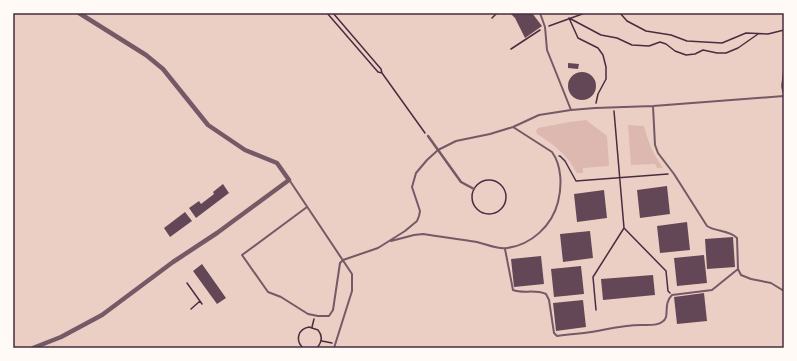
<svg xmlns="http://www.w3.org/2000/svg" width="797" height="361" viewBox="0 0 797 361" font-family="Raleway,sans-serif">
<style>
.green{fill:#ebcfc5}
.water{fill:#dcb8b0}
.building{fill:#644757}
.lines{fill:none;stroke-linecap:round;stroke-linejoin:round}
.path{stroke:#4a2c40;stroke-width:1.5}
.service{stroke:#755966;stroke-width:2}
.pedestrian{stroke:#755966;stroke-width:2.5}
.tertiary{stroke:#755966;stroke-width:4.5}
.neatline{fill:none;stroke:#4a2c40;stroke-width:1.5}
</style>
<rect width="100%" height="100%" fill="#f7e1d7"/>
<path class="green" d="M13,13H784V348H13Z"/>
<path class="water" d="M586,120L607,136L609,166L583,168V173H577C566,154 556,146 537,134L536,131L538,128L570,122Z
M628,125L644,126C648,142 653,154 663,168H657L655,164L631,165Z"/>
<path class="building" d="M510,13H532L542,26L525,38L515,18Z
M568,63L579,64L578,69L568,68Z
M568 86a14 14 0 1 1 28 0a14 14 0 1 1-28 0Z
M223,184L229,193L196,218L189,208L199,201L201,204L214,194L213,192Z
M667,186L670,214L640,218L637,190Z
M604,190L607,218L577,222L574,194Z
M185,212L192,221L170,237L164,228Z
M687,222L690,250L660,253L657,226Z
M590,231L593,258L563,262L560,234Z
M733,237L735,267L707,269L705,239Z
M704,255L707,283L677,286L674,258Z
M541,256L544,284L514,287L511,259Z
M202,264L226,298L217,304L193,271Z
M581,266L584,294L554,297L551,269Z
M653,275L655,295L603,300L601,279Z
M704,293L707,321L677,324L674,297Z
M583,300L586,327L556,331L553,303Z"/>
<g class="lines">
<path class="path" d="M327,13L378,72L382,73
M333,13L381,69L382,73L425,133
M620,13L627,21L646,31L671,35L687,41L722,43L746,33L768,34L784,30
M492,18L497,13
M569,18L601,35L617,38L632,45L649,46L660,42L666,44L675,51L686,55L695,54L703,50L717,53H726L738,48L758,34
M569,18L578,38L598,48L603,55L606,67V79L598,94L596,103
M549,26L585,13
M511,49L540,30
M783,92L782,86L784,69
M559,156H560L565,161L576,181L668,174
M472 197a17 17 0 1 1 34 0a17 17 0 1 1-34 0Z
M624,228L666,271L668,291L670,293
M187,283L202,304
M191,309L200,301
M596,310L593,277L624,228L614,111
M312,327L314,319
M322,341L332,343
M303,348C295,340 298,329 309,327L318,330C323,336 322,342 317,348"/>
<path class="service" d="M540,13L545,27L547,50L571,110
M653,106L655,145L658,153L674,174L707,226C716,232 729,230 737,238L738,269L741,275L751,279L771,283L784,291
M290,181L352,274V291L334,348
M307,207L242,255L268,292L281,297L308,314L318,316H329L333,310L340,263L343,260L378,248L405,231L417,221L419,216L420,211L412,187L416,173L427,160L438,150L456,141L490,134L513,127L539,115L571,110L595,108L653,106L784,96
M391,241L414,235L423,234C441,237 459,239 477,242C486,244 498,250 507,248C531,245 552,226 558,202C562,186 562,166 552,152L513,127
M505,249L513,290C523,294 535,289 546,294L549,300L554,333L557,336C569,334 580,334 591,332C608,329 624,325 641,325C647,325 657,326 662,322C671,317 662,305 672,295L712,290L738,269"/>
<path class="pedestrian" d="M428,136L461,182L474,189"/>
<path class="tertiary" d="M33,348L61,337L102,315L173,262L217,233L289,180L277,163L245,150L208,125L163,69L146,55L79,13"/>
</g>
<rect width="797" height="361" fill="none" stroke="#fffaf5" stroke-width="28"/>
<rect x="14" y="14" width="769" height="333" class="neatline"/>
</svg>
